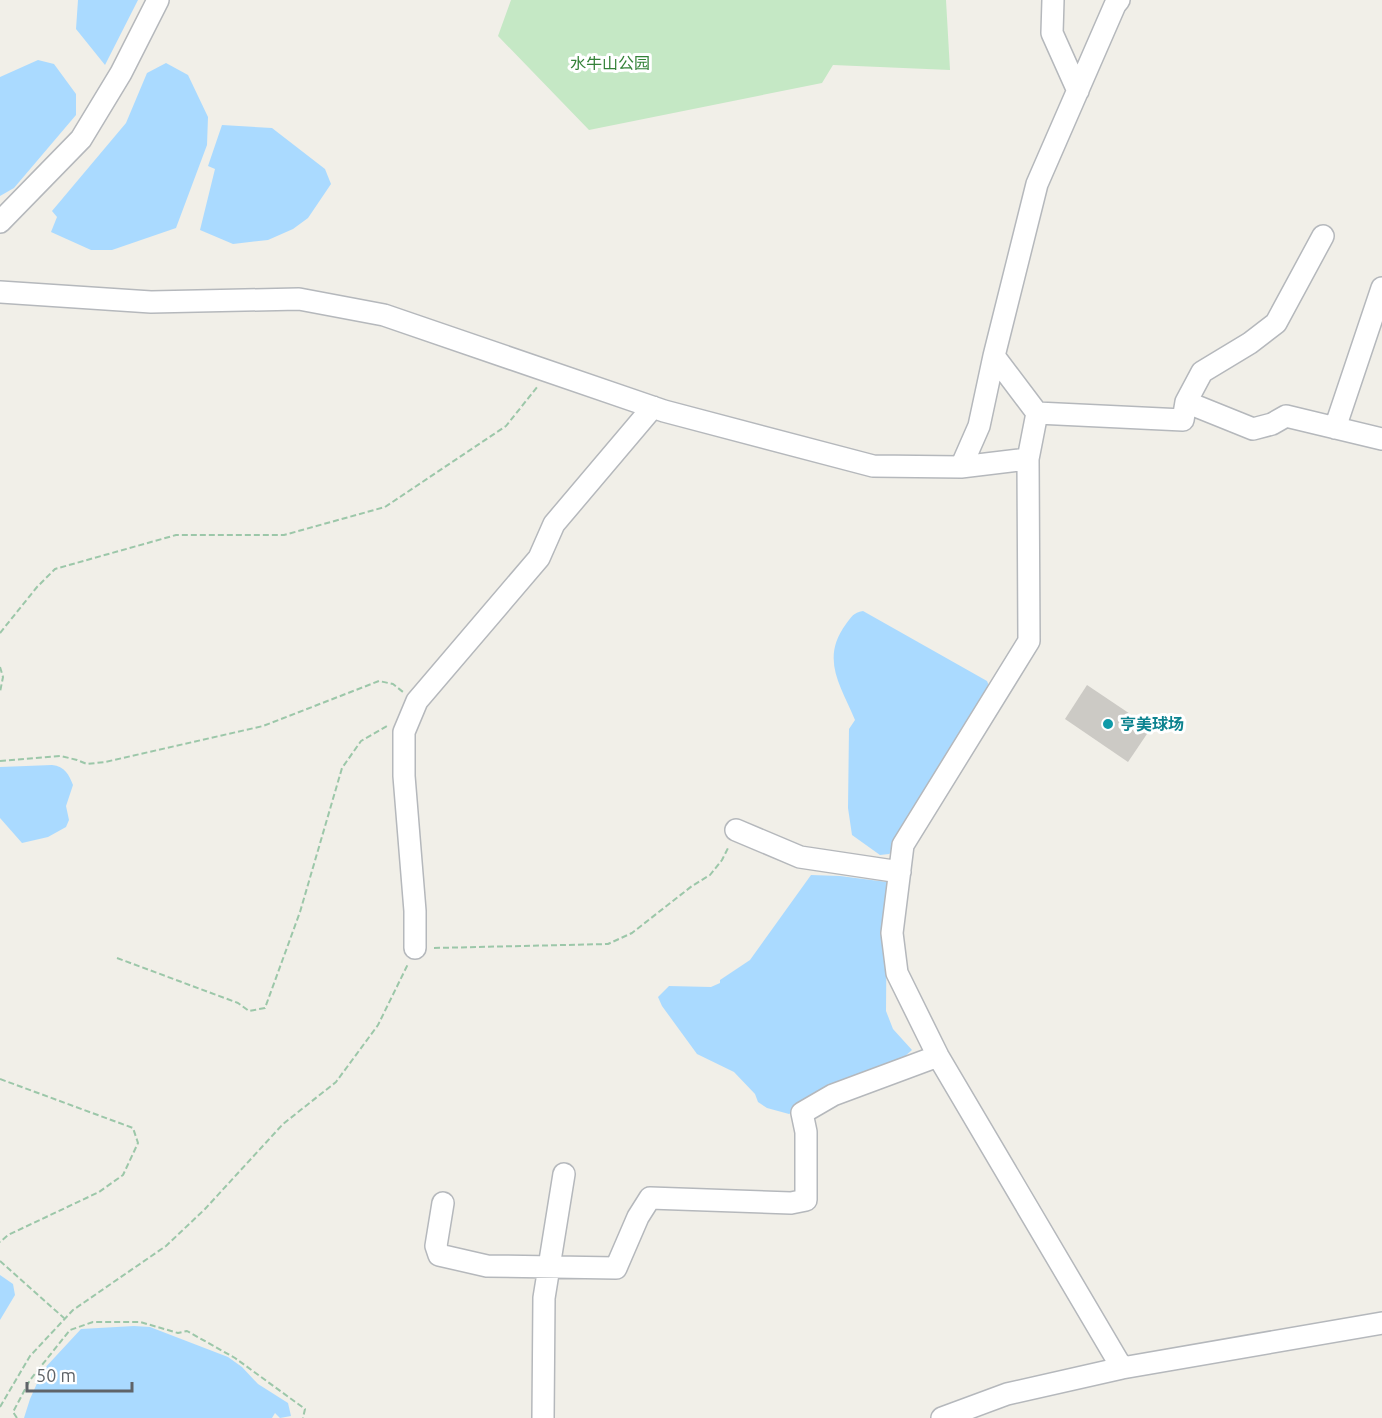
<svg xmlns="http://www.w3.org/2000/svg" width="1382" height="1418" viewBox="0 0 1382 1418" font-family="Ubuntu,'Noto Sans SC',sans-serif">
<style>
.green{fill:#c5e8c5}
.water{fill:#aadaff}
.building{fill:#cccac5}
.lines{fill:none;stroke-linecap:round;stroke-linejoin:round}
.minor-casing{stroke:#b5b8bc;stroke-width:24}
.path{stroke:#9cc7a9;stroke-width:2;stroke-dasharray:6 3;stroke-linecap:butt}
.minor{stroke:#fff;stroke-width:21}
.culture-dot{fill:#0f9aa8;stroke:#fff;stroke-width:2}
.labels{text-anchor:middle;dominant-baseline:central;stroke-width:6;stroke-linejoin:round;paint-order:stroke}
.park-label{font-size:16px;fill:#348238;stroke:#fff}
.culture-label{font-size:16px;font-weight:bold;fill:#0d838f;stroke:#fff;text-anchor:start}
</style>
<rect width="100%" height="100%" fill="#f1efe8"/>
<path class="green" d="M511,0H946L950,70L833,65L822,83L589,130L498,36Z"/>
<path class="water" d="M78,0H138L105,65L76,29Z
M38,60L54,64L76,94V115L14,188L0,196V77Z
M166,63L188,75L208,117L207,145L176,228L112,250H91L51,232L57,217L52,211L126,123L147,73Z
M222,125L272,128L325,169L331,184L308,218L293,229L268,240L233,244L200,230L215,169L208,166Z
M863,611L987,681L992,693L897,848L889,854L880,855L852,835L848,808L849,729L855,720C841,686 820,659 846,624C852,616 853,613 863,611Z
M52,765C65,766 69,775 73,785L66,806L69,820L66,827L48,837L22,843L0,818V767Z
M811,875L840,876L887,882L886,1011L893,1029L912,1050L903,1058L789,1114L767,1108L758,1102L755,1094L734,1072L697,1054L662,1006L658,997L669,986L711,987L720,983V980L750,960Z
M0,1275L13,1284L15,1295L0,1320Z
M134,1326L150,1327L228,1357L242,1367L258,1384L288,1403L291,1416L280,1418L275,1413L272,1418H24L30,1399L43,1370L81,1329Z"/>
<path class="building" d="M1087,685L1151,728L1128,762L1065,719Z"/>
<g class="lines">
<defs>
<path id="minor" d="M1053,0L1052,33L1078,91
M0,222L81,139L121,73L158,0
M0,292L151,302L299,299L384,315L664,411L873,466L961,467L1028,459
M994,356L1037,413L1028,459L1029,641L903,845L892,933L897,973L938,1056L1122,1368
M1186,402L1202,372L1250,343L1276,323L1323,236
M1037,413L1183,420L1186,402L1253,429L1272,424L1286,416L1382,439
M1335,428L1382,288
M961,467L979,426L994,356L1037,184L1115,5L1119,0
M736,830L800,857L900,872
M415,948V911L404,776V732L417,701L539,558L554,524L653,407
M443,1203L436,1246L439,1255L487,1266L616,1268L638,1217L650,1198L791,1203L806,1200V1132L802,1113L833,1095L938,1056
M543,1418L544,1298L564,1174
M942,1418L1007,1394L1122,1368L1382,1323"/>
</defs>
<use href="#minor" class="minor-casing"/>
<path class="path" d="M0,633L37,587L55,569L176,535H284L385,507L506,426L538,386
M0,667L3,677L0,692
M0,761L61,756L77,760L87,764L105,762L263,726L379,681L393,684L403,692
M434,948L608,944L632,933L692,886L710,875L722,860L729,846
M117,958L238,1003L249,1011L265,1008L300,912L342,768L361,741L387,726
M0,1079L133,1128L138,1143L123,1175L99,1192L8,1235L0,1242
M0,1261L64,1318
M0,1407L30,1356L73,1310L166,1246L205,1209L283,1124L336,1082L378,1025L408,964
M17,1418L13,1412L30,1380L70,1330L93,1322H140L178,1333L187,1331L235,1358L305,1409L303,1418"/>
<use href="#minor" class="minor"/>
</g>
<circle class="culture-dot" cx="1108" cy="724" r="6"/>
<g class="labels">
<g class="park-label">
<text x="610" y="63">水牛山公园</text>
</g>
<g class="culture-label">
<text x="1120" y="724">亨美球场</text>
</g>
</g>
<path d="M27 1382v9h105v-9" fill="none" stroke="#5f6368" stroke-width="3"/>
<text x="36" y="1382" font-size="18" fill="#5f6368" stroke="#ffffff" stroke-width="4.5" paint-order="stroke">50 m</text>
</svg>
